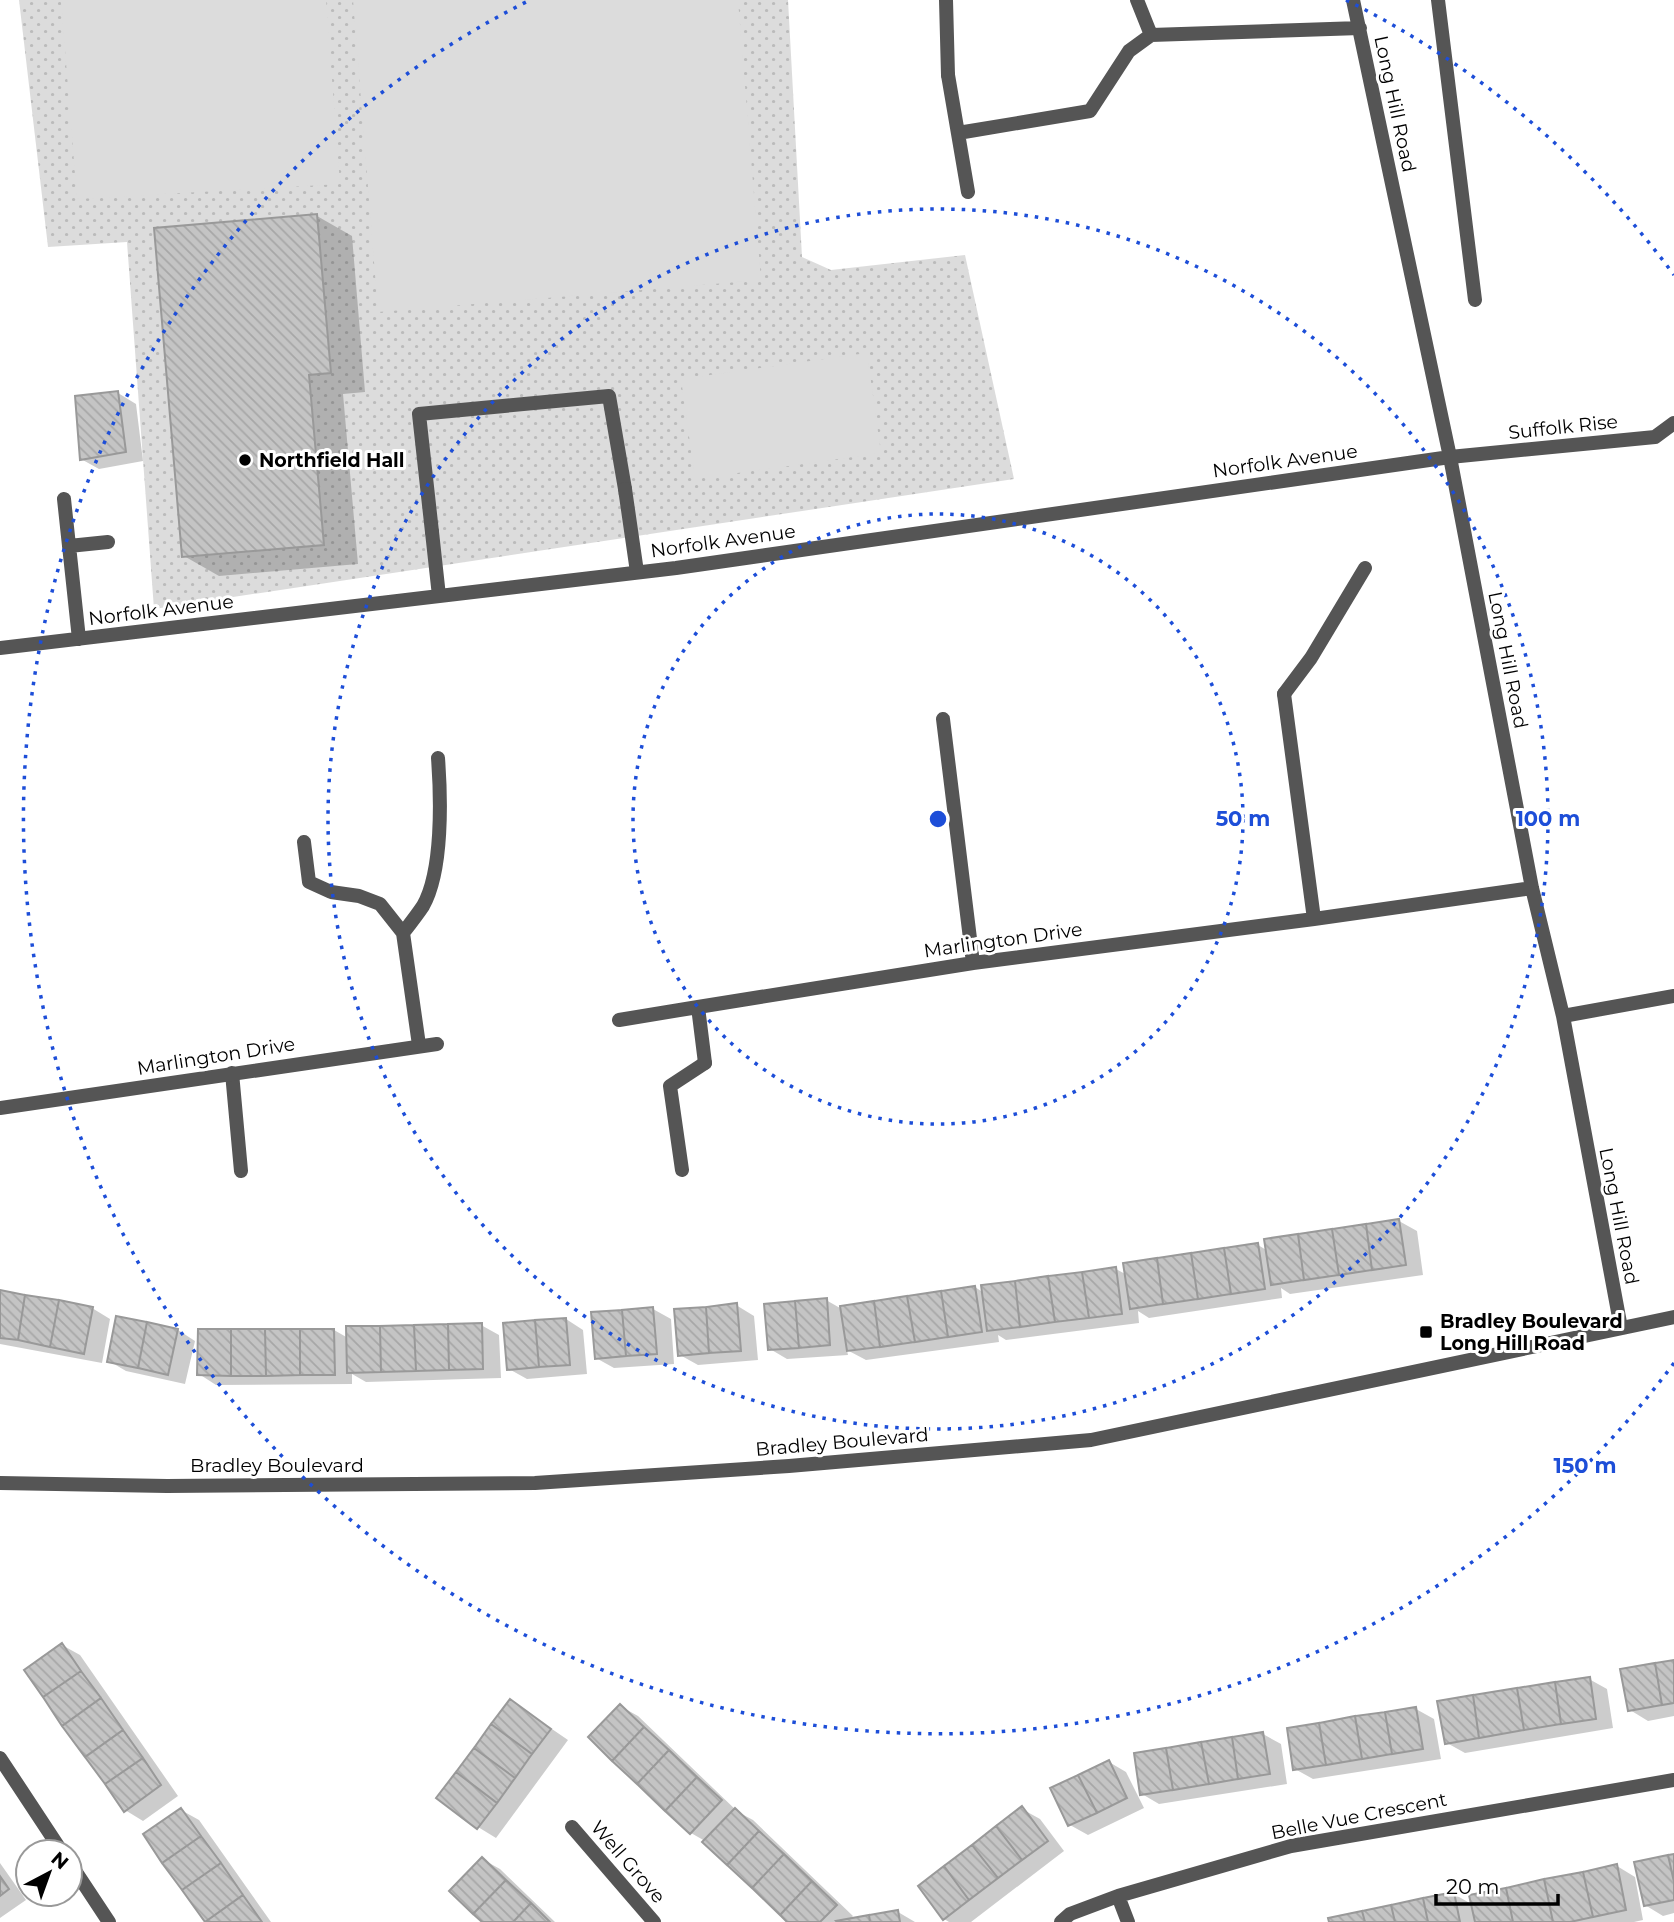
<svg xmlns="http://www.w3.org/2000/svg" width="1674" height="1922" viewBox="0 0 1674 1922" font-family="Montserrat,sans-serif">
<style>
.park{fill:url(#park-dots)}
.pitch{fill:#dcdcdc}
.shadow{fill:#0003}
.building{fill:url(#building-back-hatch);stroke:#999;stroke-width:2}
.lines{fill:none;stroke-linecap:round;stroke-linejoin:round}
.lane{stroke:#555;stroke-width:14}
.street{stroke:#555;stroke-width:14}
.ring{fill:none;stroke:#1d4ed8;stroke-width:3.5;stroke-dasharray:3.5 7}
.poi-dot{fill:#000;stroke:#fff;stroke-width:2.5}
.labels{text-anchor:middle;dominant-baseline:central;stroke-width:6;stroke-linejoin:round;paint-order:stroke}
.street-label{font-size:19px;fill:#000;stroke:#fff}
.poi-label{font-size:19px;font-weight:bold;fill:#000;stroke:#fff;text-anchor:start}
.centre{fill:#1d4ed8;stroke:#fff;stroke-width:3.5}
.ring-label{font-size:21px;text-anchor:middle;font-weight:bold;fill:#1d4ed8;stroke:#fff;stroke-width:6;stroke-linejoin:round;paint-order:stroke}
</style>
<defs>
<pattern id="park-dots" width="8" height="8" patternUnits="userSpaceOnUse" patternTransform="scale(1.75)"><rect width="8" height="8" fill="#dcdcdc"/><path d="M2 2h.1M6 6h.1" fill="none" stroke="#bbb" stroke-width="1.8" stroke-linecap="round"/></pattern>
<pattern id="building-back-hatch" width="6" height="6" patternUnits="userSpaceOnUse" patternTransform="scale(1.75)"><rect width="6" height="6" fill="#c4c4c4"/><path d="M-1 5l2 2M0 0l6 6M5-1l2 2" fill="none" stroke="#a7a7a7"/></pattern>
</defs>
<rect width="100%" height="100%" fill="#fff"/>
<path class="park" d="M19,0H788L802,257L831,270L965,255L1014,479L154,609L127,242L48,247Z"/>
<path class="pitch" d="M61,0H326L340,184L77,199Z
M353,0H738L761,280L378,312Z
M867,353L881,453L695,479L681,379Z"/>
<path class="shadow" d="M317,216L352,236L365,392L343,394L358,564L219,576L184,556Z
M118,393L136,404L143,461L99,469L81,459Z
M1399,1221L1417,1231L1423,1275L1290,1294L1281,1288L1282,1298L1149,1318L1138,1311L1139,1323L1006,1340L998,1335L999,1342L866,1360L847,1350L848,1355L787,1359L770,1349L826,1300L840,1308L975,1287L984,1293L1116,1269L1127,1275L1258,1245L1268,1251Z
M0,1292L92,1308L110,1319L102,1363L0,1344Z
M736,1305L754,1316L758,1360L698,1365L680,1355Z
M653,1309L671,1319L674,1364L614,1368L596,1358Z
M566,1319L583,1330L587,1374L527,1379L509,1369Z
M481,1325L499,1335L501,1378L366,1382L352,1374V1384L216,1385L199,1374L334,1330L348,1338Z
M178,1330L195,1341L185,1384L126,1371L109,1361Z
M62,1645L80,1655L178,1796L143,1821L125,1810Z
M1674,1662V1716L1648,1721L1630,1710Z
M1589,1679L1607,1689L1613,1728L1465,1753L1447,1743Z
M511,1701L568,1740L496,1838L478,1827Z
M620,1706L638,1716L738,1812L753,1820L853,1916L849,1920L898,1912L915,1922H789L705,1841L691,1833Z
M1416,1709L1434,1719L1441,1759L1313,1779L1295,1769Z
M1263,1734L1281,1744L1287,1784L1159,1804L1142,1794Z
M1109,1762L1126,1772L1144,1808L1088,1835L1070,1825Z
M1022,1809L1040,1819L1064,1851L971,1922H949L944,1919Z
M181,1810L199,1820L271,1922H207Z
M1674,1856V1913L1663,1916L1645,1905Z
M482,1859L500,1869L555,1922H485Z
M0,1863L26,1900L0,1918Z
M1617,1866L1635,1877L1643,1920L1634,1922H1331L1454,1894L1473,1905Z"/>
<path class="building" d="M317,214L331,373L309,375L324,545L182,557L154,228Z
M118,391L126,452L80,460L75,396Z
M1399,1219L1406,1265L1372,1270L1366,1224Z
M1366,1224L1372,1270L1339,1275L1332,1229Z
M1332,1229L1339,1275L1304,1280L1298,1234Z
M1298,1234L1304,1280L1271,1285L1264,1239Z
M1258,1243L1265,1289L1231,1294L1224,1248Z
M1224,1248L1231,1294L1198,1299L1191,1253Z
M1191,1253L1198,1299L1163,1304L1157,1258Z
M1157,1258L1163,1304L1130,1309L1123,1263Z
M1116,1267L1122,1314L1089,1318L1082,1272Z
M1082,1272L1089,1318L1055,1322L1048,1276Z
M1048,1276L1055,1322L1020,1327L1015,1281Z
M1015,1281L1020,1327L987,1331L981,1285Z
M975,1286L982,1332L948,1337L941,1291Z
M0,1290L25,1295L18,1340L0,1338Z
M941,1291L948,1337L915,1342L907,1296Z
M25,1295L59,1300L50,1347L18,1340Z
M907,1296L915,1342L880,1347L874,1301Z
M827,1298L830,1345L799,1348L795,1301Z
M59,1300L93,1307L84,1354L50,1347Z
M795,1301L799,1348L768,1350L764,1304Z
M874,1301L880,1347L847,1351L840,1306Z
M737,1303L741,1351L709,1353L706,1307Z
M653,1307L657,1354L626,1356L622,1310Z
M706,1307L709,1353L678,1356L674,1309Z
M622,1310L626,1356L595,1359L591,1312Z
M116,1316L147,1322L138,1368L107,1362Z
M566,1318L570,1365L539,1367L535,1320Z
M535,1320L539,1367L507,1370L503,1323Z
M147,1322L178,1329L168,1375L138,1368Z
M482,1323L483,1369L449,1370L448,1324Z
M448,1324L449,1370L416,1371L414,1325Z
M414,1325L416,1371L381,1372L380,1326Z
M346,1326H380L381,1372L347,1373Z
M198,1329H231V1376L197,1375Z
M231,1329H265L266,1376H231Z
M265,1329H300V1375L266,1376Z
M300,1329H334L335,1375H300Z
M62,1643L81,1671L43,1697L24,1670Z
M1674,1660V1703L1662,1705L1655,1663Z
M1655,1663L1662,1705L1628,1711L1620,1669Z
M81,1671L101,1698L62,1726L43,1697Z
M1590,1677L1596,1719L1561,1724L1555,1682Z
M1555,1682L1561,1724L1524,1730L1517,1688Z
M1517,1688L1524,1730L1479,1738L1473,1695Z
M1473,1695L1479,1738L1445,1744L1437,1701Z
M101,1698L123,1730L85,1757L62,1726Z
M510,1699L551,1729L532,1754L491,1724Z
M620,1704L644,1727L612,1761L588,1737Z
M1416,1707L1423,1749L1392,1754L1385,1712Z
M1385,1712L1392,1754L1362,1759L1355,1716Z
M1355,1716L1362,1759L1326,1765L1319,1723Z
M1319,1723L1326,1765L1293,1770L1287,1728Z
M491,1724L532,1754L515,1778L474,1748Z
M644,1727L669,1750L637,1784L612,1761Z
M123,1730L143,1758L105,1784L85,1757Z
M1263,1732L1270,1774L1238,1779L1232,1737Z
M1232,1737L1238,1779L1209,1784L1201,1742Z
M1201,1742L1209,1784L1173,1790L1166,1748Z
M474,1748L515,1778L497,1803L456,1772Z
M1166,1748L1173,1790L1140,1795L1134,1753Z
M669,1750L697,1777L665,1811L637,1784Z
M143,1758L161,1785L124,1812L105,1784Z
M1109,1760L1127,1798L1097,1813L1078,1775Z
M456,1772L497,1803L477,1829L436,1798Z
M1078,1775L1097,1813L1068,1826L1050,1788Z
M697,1777L722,1800L690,1834L665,1811Z
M1022,1806L1048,1841L1022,1860L996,1826Z
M181,1808L201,1836L162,1863L143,1834Z
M735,1808L759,1831L727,1865L702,1842Z
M996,1826L1022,1860L998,1878L972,1845Z
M759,1831L784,1854L752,1888L727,1865Z
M201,1836L221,1863L182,1890L162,1863Z
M972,1845L998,1878L969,1900L944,1866Z
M784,1854L812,1881L780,1915L752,1888Z
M1674,1854V1882L1668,1855Z
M1668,1855L1674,1882V1900L1644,1906L1634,1862Z
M482,1857L506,1880L473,1914L449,1891Z
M221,1863L243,1895L205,1922L182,1890Z
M1617,1864L1626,1910L1593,1917L1583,1872Z
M944,1866L969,1900L943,1920L918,1886Z
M1583,1872L1593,1917L1570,1922H1553L1544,1879Z
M0,1876L9,1889L0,1896Z
M1544,1879L1553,1922H1513L1506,1888Z
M506,1880L531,1903L513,1922H482L473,1914Z
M812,1881L837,1905L820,1922H787L780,1915Z
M1506,1888L1513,1922H1475L1469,1895Z
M1454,1892L1460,1922H1428L1423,1898Z
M243,1895L262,1922H205Z
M1423,1898L1428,1922H1395L1391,1905Z
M531,1903L550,1922H513Z
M1391,1905L1395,1922H1365L1362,1911Z
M898,1910L900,1922H870L869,1915Z
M1362,1911L1365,1922H1329L1328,1918Z
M869,1915L870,1922H837L836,1921Z"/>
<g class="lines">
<path class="lane" d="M946,0L948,75
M1438,0L1475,300
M432,532L419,414L609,396L625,489
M1284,694L1311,658L1365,568
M304,842L309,882L331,892L359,896L380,904L403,933L419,1045
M403,933C410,924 417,915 423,906C443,871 441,798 438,758
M232,1073L241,1171
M682,1170L670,1086L705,1063"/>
<path class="street" d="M1137,0L1151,35
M1353,0L1450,457L1532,888L1563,1016L1621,1328
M948,75L968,192
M958,133L1090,111L1129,51L1151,35L1360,28
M625,489L637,572
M64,499L79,639
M432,532L439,596
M69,546L108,542
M0,648L676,568L1450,457L1655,437L1674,423
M1284,694L1314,919
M943,719L973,963
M1563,1016L1674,996
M619,1020L698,1007
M705,1063L698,1007L973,963L1314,919L1532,888
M0,1108L437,1044
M0,1483L167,1486L535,1483L789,1466L1091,1440L1674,1317
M0,1758L62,1852
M572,1827L654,1922
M70,1863L109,1922
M1118,1896L1128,1922
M1061,1922L1070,1914L1118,1896L1291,1846L1674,1780"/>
</g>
<g class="ring">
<circle cx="938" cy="819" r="305"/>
<circle cx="938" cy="819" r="610"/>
<path d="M1674 1363A915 915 0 1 1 530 0M1346 0A915 915 0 0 1 1674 275"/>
</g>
<g class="poi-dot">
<circle cx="245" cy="460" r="7"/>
<rect x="1419" y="1325" width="14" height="14" rx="3.5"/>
</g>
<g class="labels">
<g class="street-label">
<text transform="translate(1395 104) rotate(78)">Long Hill Road</text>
<text transform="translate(1563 427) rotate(-6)">Suffolk Rise</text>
<text transform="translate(1285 461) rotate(-8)">Norfolk Avenue</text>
<text transform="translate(723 541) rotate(-8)">Norfolk Avenue</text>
<text transform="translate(161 610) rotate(-7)">Norfolk Avenue</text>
<text transform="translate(1508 660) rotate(79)">Long Hill Road</text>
<text transform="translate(1003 940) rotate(-8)">Marlington Drive</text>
<text transform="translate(216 1056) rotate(-9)">Marlington Drive</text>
<text transform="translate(1619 1216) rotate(79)">Long Hill Road</text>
<text transform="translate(842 1442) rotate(-5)">Bradley Boulevard</text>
<text x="277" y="1465">Bradley Boulevard</text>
<text transform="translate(1359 1816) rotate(-11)">Belle Vue Crescent</text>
<text transform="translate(628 1862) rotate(49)">Well Grove</text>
</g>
<g class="poi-label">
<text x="259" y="460">Northfield Hall</text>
<text x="1440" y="1321">Bradley Boulevard<tspan x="1440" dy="22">Long Hill Road</tspan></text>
</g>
</g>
<circle cx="938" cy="819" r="10" class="centre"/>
<g class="ring-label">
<text x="1243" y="826">50 m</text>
<text x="1548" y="826">100 m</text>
<text x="1585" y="1473">150 m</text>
</g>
<g transform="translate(49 1873) rotate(41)"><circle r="33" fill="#ffffff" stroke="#999999" stroke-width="2"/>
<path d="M0-5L12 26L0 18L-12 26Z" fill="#000000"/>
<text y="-10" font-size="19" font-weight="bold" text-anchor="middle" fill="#000000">N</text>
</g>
<path d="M1436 1894v10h122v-10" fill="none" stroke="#000000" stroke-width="3.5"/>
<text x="1446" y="1894" font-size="21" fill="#000000" stroke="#ffffff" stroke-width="5" paint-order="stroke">20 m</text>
</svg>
